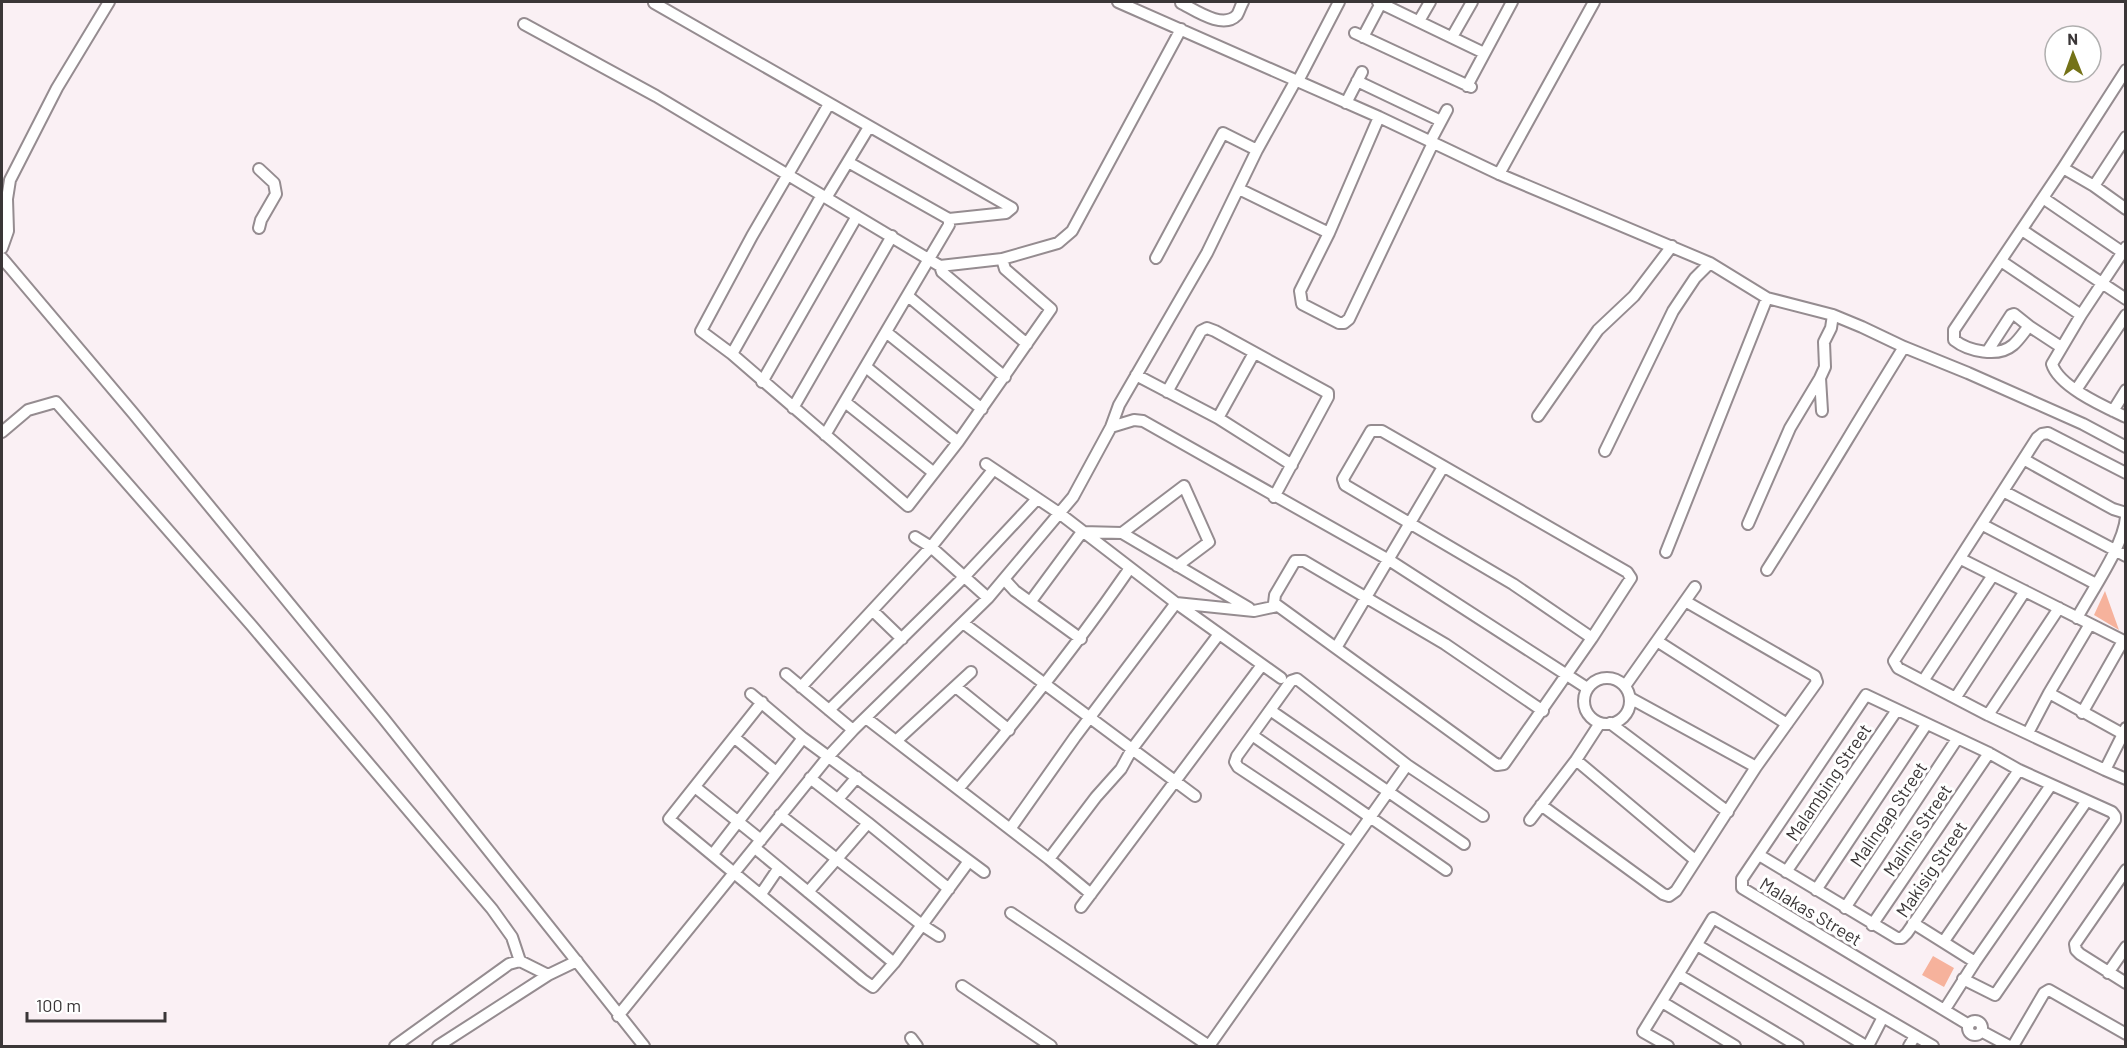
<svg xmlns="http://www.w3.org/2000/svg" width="2127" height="1048" viewBox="0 0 2127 1048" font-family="Barlow,sans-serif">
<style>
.green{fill:#f6b29c}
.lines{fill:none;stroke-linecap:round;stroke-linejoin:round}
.minor-casing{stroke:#958c90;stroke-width:14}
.minor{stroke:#fff;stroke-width:10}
.labels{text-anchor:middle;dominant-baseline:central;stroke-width:6;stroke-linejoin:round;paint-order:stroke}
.street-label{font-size:18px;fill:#3a3637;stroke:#fff}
</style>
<rect width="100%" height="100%" fill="#faf0f4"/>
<path class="green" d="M2105,591L2119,630L2094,615Z
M1933,956L1954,968L1944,987L1922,975Z"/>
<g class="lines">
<defs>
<path id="minor" d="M1118,2L1379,117L1499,174L1710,263L1767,298L1833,315L1862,327L1904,347L1968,373L2083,424L2126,447
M1182,2L1181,3C1195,10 1223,30 1237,15C1239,12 1241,5 1243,2
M1378,2L1484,53
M654,3L1012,208L1006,213L949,219L848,162
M1419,21L1430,2
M524,24L656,96L940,266L1002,259L1058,243L1072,231L1181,29
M1355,33L1471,87
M1363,37L1381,3
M1452,37L1472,2
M1298,81L1339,2
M1357,81L1441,121
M1467,86L1512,2
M1346,103L1362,72
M829,104L752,236L701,331L732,354L908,506L958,442L1051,309L1005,269L1002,259
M1379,117L1329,233L1300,291L1302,304L1339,323H1344L1349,319L1433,143
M1430,142L1447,110
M2063,168L2094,186L2126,209
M259,169L274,183L276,194L261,220L259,228
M1499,174L1594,2
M2094,186L2126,137
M1239,189L1329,233
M826,198L869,127
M2043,198L2122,252
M2022,230L2126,299
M2126,247L2081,315L2052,364C2059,387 2105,407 2126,417
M2,248L8,231L7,199L10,180L57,88L109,2
M2,258L133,413L384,719L644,1046
M1156,258L1223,133L1257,150
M2001,261L2081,315
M940,266L942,272L1027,344
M908,296L1005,377
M886,332L982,409
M2061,347L2029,326C2024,332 2019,340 2013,345C1998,358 1968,351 1954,340V330L2063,168L2126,70
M1987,352L2011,315L2014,314L2029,326
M732,354L822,195
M866,367L958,442
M1136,375L1218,418L1292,465
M1820,378L1822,411
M762,382L857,216
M2076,390L2126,315
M1167,392L1201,331L1207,328L1215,331L1328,393V397L1274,497
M845,402L934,473
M793,408L892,236
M2113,411L2126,390
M1538,416L1598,330L1634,296L1672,246
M1218,418L1254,353
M1111,427L1134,420L1143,421L1389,560L1587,688
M2,432L28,410L56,402L252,626L492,909L512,937L520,961
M825,435L949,225V219
M1605,451L1673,311L1695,278L1710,263
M2025,460L2113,509L2126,513
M986,464L1059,513L1176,603L1281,678
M2126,473L2048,433L2042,434L2037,438L1894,661L1898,668L1988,715L2105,770L2126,728
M2003,491L2126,556
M1748,524L1790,428L1820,378L1825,367L1824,342L1831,328L1833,315
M1983,525L2096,584
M1122,533L1184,486L1209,542L1177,566
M915,537L931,547L988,598
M1666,552L1767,298
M1961,559L2126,642
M1767,570C1814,496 1858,421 1904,347
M1004,579L1015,591L1081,639
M1031,601L1082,532L1122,533L1249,608
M873,611L902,639
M2077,618C2091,592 2124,545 2126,517
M963,623L1195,796
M1657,641L1787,724
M1336,648L1443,467
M786,674L853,730
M1584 701a23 23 0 1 1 46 0a23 23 0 1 1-46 0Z
M1923,681L1993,575
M1625,686L1695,587
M801,687L931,547L993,470
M956,687L1009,730
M2049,693L2123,734
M751,694L803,738L984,872
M1956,697L2025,591
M1630,698L1756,767
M762,702L669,819L863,980L873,987L894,963L969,861
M829,710L964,577L1037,499
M1270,710L1464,844
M1543,711L1445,644L1304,561H1295L1275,595L1274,603L1497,765L1504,764L1592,638L1631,578L1627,572L1382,431H1371L1343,479L1345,485L1513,584L1592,638
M2082,713L2123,641
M1988,715L2059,608
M866,718L1049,859L1091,894
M1610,723L1728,812
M2028,733L2049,693L2090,624
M1252,735L1446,870
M735,738L776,772
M896,741L971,672
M1576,760L1695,860
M2105,770L2126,779
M810,778L868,823L949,889
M695,787L761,840
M958,789C1019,718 1077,645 1130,568
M838,799L857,777
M1541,805L1663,894L1669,896L1676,891L1756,767L1817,682L1815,676L1685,601
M780,815L922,925L939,936
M1530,820L1576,760L1600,723
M1010,829L1075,737L1176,603L1254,611L1277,606
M1351,842L1238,767L1235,762L1237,756L1291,681L1297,679L1407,765L1483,816
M755,848L894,963
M713,854L803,738
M1759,855L1897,938H1902L1907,933L2019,770
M1049,859L1096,797L1121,769L1132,749L1219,634
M2126,870L2075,944L2076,950L2080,954L2126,983
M1786,872L1897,710
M1816,890L1926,725
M808,892L868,823
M761,894L778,869
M1081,907L1262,665
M1845,908L1957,739
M1011,913L1209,1046
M1913,923L1975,962
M1872,925L1989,753
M1944,941L2051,785
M1697,945L1866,1046
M2108,973L2126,947
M1679,975L1798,1046
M1963,979L1995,995L2115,820V816L2112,812L2019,770L1989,753L1866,695L1742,879V888L1969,1025
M962,986L1051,1046
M1662,1002L1735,1046
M1945,1009L1975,962L2086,802
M618,1016L828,757L853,730L988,598L1073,497L1111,427L1119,405L1207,253L1257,150L1296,80
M1968 1028a7 7 0 1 1 14 0a7 7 0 1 1-14 0Z
M1981,1031L2009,1046
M911,1038L917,1046
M395,1046L509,964L520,961L548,975
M438,1046L548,975L577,961
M1209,1046L1407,765
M1668,1046L1643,1032L1713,918L1933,1046
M1868,1046L1883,1017
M1909,1046L1915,1036
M2013,1046L2044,993L2049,990L2126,1034"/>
</defs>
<use href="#minor" class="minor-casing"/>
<use href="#minor" class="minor"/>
</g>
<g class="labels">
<g class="street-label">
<text transform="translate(1828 782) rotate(-56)">Malambing Street</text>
<text transform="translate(1888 814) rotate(-56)">Malingap Street</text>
<text transform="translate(1917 830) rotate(-56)">Malinis Street</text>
<text transform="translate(1931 869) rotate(-56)">Makisig Street</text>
<text transform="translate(1811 911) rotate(31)">Malakas Street</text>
</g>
</g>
<rect width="2127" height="1048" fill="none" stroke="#3a3637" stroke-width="6"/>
<g transform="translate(2073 54) rotate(359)"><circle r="28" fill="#ffffff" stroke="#b0afaf" stroke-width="1.5"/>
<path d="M0-4.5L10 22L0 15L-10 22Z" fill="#747217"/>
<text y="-9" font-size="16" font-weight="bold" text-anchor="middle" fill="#3a3637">N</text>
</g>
<path d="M27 1012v9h138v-9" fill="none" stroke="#3a3637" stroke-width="3"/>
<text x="36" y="1012" font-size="18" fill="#3a3637" stroke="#ffffff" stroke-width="4.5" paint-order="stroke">100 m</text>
</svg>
